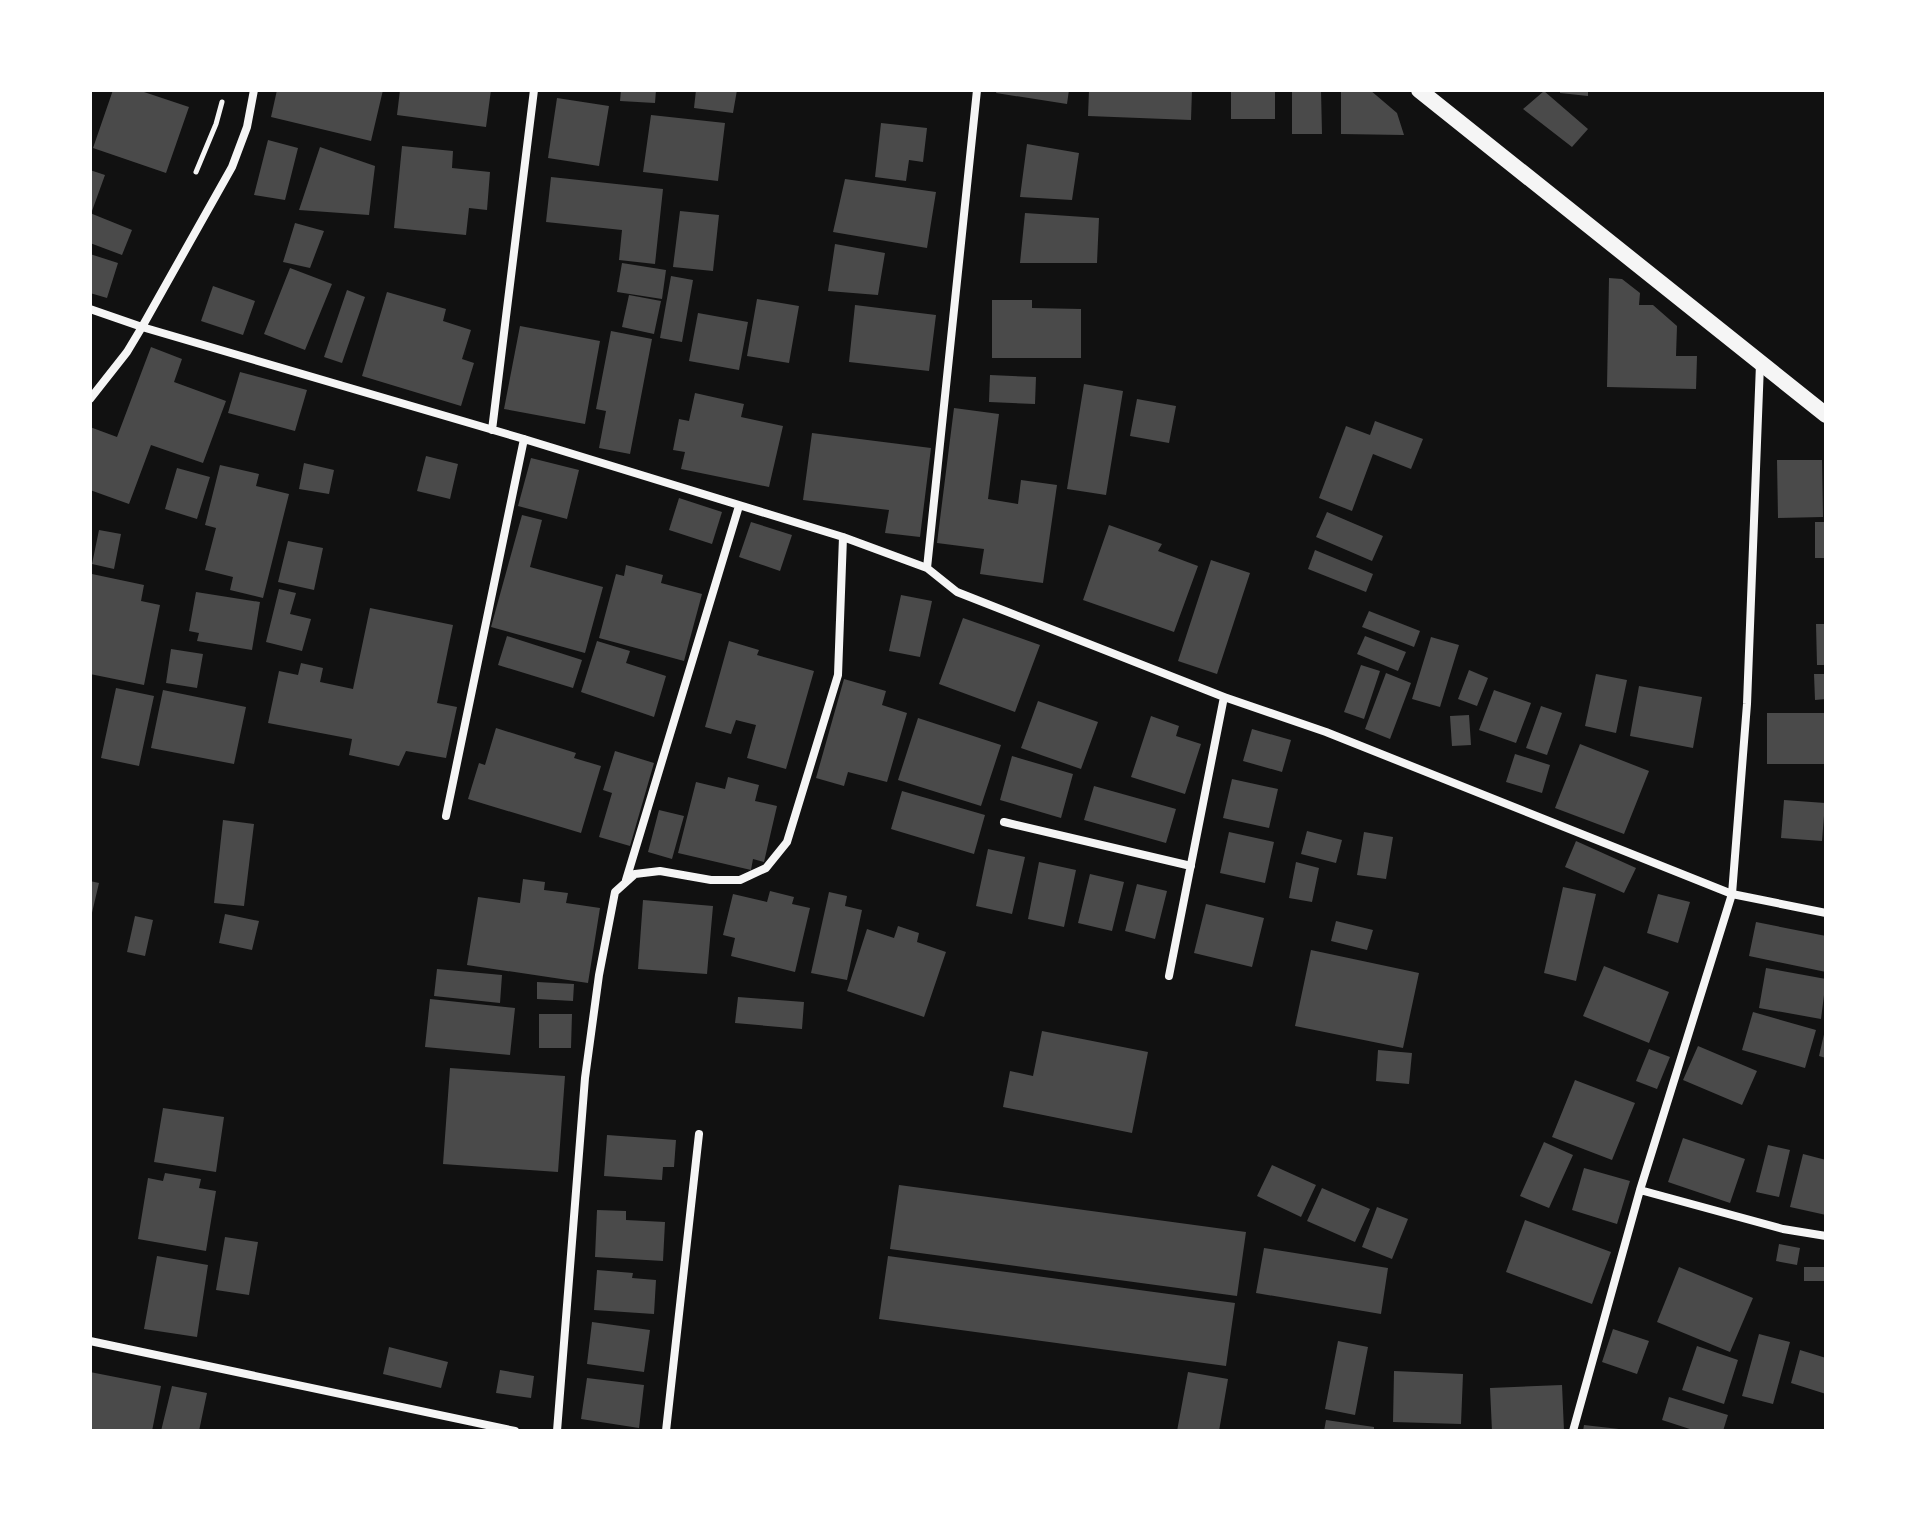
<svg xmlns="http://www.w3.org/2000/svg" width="1916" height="1521" viewBox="0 0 1916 1521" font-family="Helvetica,sans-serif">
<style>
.building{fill:#4a4a4a}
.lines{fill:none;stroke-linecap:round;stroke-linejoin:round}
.path{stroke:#f5f5f5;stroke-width:5}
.minor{stroke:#f5f5f5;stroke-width:8}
.secondary{stroke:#f5f5f5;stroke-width:16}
</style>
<rect width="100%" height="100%" fill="#111"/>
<path class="building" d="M113,90H138L189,107L166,173L93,148Z
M277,90H383L371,141L271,117Z
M400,90H491L486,127L397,115Z
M621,90H656L655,103L620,101Z
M696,90H737L733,113L694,108Z
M997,90H1069L1067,104L996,93Z
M1089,90H1192L1191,120L1088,116Z
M1231,90H1275V119H1231Z
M1292,90H1321L1322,134H1292Z
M1341,90H1370L1397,113L1404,135L1341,134Z
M1560,90H1588V96L1560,93Z
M1544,91L1588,129L1572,147L1523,109Z
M557,98L609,106L599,166L548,158Z
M651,115L725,123L718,181L643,172Z
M881,123L927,128L923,162L909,160L906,181L875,177Z
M268,140L298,148L285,200L254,195Z
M1027,144L1079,153L1072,200L1020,197Z
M402,146L453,151L452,168L490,172L487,210L469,208L466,235L394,228Z
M320,147L375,166L369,215L299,210Z
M90,170L105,175L92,211H90Z
M551,177L663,189L655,264L619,260L622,230L546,222Z
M845,179L936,192L927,248L833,232Z
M680,211L719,215L713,271L673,267Z
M90,213L132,230L122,255L90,243Z
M1025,213L1099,218L1097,263H1020Z
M295,223L324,231L310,268L283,262Z
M835,244L885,253L878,295L828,291Z
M90,254L118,263L107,298L90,293Z
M622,263L666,270L662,299L617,292Z
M290,268L332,284L305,350L264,334Z
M671,276L693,280L682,342L660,338Z
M1609,278L1622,279L1640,293L1639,305H1653L1677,326L1676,356H1697L1696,389L1607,387Z
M213,286L255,301L243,335L201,321Z
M347,290L365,297L342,363L324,357Z
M387,292L446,309L443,321L471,330L462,359L474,363L461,406L362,376Z
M629,295L661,301L654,334L622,327Z
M757,299L799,306L789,363L747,356Z
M992,300H1032V308L1081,309V358H992Z
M855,305L936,315L929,371L849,362Z
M698,313L748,322L739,370L689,361Z
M520,326L600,341L585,424L504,409Z
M611,331L652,339L630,454L599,448L606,411L596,409Z
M151,347L182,359L174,382L226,401L203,463L151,445L129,504L90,490V427L117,437Z
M240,372L307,390L295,431L228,413Z
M990,375L1036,377L1035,404L989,402Z
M1084,384L1123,391L1106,495L1067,489Z
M695,393L744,404L741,417L783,426L769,487L681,469L685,452L673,450L679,419L689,421Z
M1137,399L1176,406L1169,443L1130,436Z
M954,408L999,414L988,499L1018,504L1021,480L1057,485L1043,583L980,574L984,549L937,543Z
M1375,421L1423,439L1411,469L1373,454L1352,511L1319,498L1346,426L1370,435Z
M812,433L931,448L920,537L885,533L889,510L803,500Z
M426,456L458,464L450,499L417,491Z
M531,458L579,470L567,519L518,506Z
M1777,460H1822L1823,517L1778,518Z
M304,463L334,470L329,494L299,489Z
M220,465L259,474L256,486L289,494L263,598L230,590L233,577L205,570L216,528L205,525Z
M177,468L210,477L197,519L165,509Z
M679,498L722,512L712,544L669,530Z
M1327,512L1383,536L1372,561L1316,537Z
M522,515L542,520L530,567L603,587L585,653L491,627Z
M751,522L792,535L780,571L739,557Z
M1815,522H1826V558H1815Z
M1109,525L1162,544L1158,551L1198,566L1174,632L1083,600Z
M99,530L121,534L114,569L92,564Z
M288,541L323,548L314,590L278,582Z
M1315,550L1373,574L1366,592L1308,569Z
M1211,560L1250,573L1217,674L1178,661Z
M626,565L663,575L661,583L702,594L684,661L599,638L616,574L624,576Z
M92,574L144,585L141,601L160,605L144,685L90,674Z
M279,589L296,593L290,614L311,619L302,651L266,642Z
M196,592L260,602L252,650L197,641L199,633L189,631Z
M901,595L932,601L920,657L889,651Z
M370,608L453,625L437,703L457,707L446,758L406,751L399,766L349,755L352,739L268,723L279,671L298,675L301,663L323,668L320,682L353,689Z
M1369,611L1420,631L1414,647L1362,627Z
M963,618L1040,645L1015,712L939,684Z
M1816,624H1826V665H1817Z
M507,636L582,660L573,688L498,665Z
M1365,636L1406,652L1398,671L1357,654Z
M1431,637L1459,645L1440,707L1412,699Z
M597,641L630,651L626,663L666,676L654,717L581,692Z
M729,641L759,650L757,655L814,671L786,769L747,758L756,725L736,720L731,734L705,727Z
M171,649L203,654L197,688L166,683Z
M1361,665L1380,671L1364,719L1344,712Z
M1469,670L1488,678L1477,706L1458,699Z
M1386,673L1411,683L1390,739L1365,729Z
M1596,674L1627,680L1616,733L1585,726Z
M1814,674H1826V699L1815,700Z
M844,679L886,691L882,705L907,713L887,782L848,772L844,786L816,778Z
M1639,686L1702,697L1693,748L1630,736Z
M116,688L154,696L139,766L101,758Z
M163,690L246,707L234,764L151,748Z
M1494,690L1531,703L1516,743L1479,730Z
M1038,701L1098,722L1081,769L1021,748Z
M1541,706L1562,713L1547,755L1526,748Z
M1767,713H1826V764H1767Z
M1469,715L1471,745L1452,746L1450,716Z
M1151,716L1179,726L1176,736L1201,744L1185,794L1131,777Z
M918,718L1001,745L981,806L898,780Z
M496,728L576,753L574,758L601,766L581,833L468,799L479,763L485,765Z
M1252,729L1291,740L1282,772L1243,761Z
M1580,744L1649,771L1624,834L1555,808Z
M615,751L654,763L630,846L599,837L612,793L603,790Z
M1515,754L1550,765L1542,793L1506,782Z
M1012,756L1073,774L1061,818L1000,800Z
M728,777L759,785L755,801L777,806L764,862L753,859L751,870L678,853L696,782L725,789Z
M1232,779L1278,789L1269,828L1223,818Z
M1094,786L1176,809L1166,843L1084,820Z
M902,791L985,815L974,854L891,829Z
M1784,800L1825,803L1822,841L1781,838Z
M659,810L684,816L672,859L648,852Z
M223,820L254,824L244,906L214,903Z
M1307,831L1342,840L1336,863L1301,854Z
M1229,832L1274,842L1265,883L1220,873Z
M1364,832L1393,837L1386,879L1357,875Z
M1576,841L1636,868L1624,893L1565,867Z
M988,849L1025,857L1012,914L976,906Z
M1039,862L1076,870L1064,927L1028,919Z
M1296,862L1319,868L1312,902L1289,898Z
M1090,874L1124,882L1112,931L1078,923Z
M523,879L545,882L544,890L568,893L566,903L600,908L588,983L467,965L478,897L520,903Z
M90,881L99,883L91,917H90Z
M1137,884L1167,891L1155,939L1125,931Z
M1563,887L1596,894L1576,981L1544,973Z
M770,891L794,897L792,904L810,908L795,972L731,956L735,938L723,935L733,894L767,902Z
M829,892L847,896L845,906L862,910L847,980L811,973Z
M1658,894L1690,902L1678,943L1647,933Z
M643,900L713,906L707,974L638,969Z
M1206,904L1264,918L1252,967L1194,953Z
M225,914L259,921L252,950L219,943Z
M135,916L153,920L145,956L127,952Z
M1336,921L1373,930L1367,950L1331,941Z
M1756,922L1826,936V972L1749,956Z
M898,926L919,933L917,942L946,952L924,1017L847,991L867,929L894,938Z
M1311,950L1419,973L1403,1048L1295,1026Z
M1604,966L1669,992L1649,1043L1583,1016Z
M1766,968L1826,979L1821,1019L1759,1008Z
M437,969L502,975L500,1003L434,996Z
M537,982L574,984L573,1001L537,999Z
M738,997L804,1002L802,1029L735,1023Z
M430,999L515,1008L510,1055L425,1047Z
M1753,1012L1816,1030L1805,1068L1742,1050Z
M539,1014H572L571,1048H539Z
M1825,1030H1826V1058L1819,1056Z
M1042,1031L1148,1052L1132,1133L1003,1107L1010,1071L1033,1076Z
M1698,1046L1757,1071L1742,1105L1683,1080Z
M1649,1049L1670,1057L1657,1089L1636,1081Z
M1378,1050L1412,1053L1409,1084L1376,1081Z
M450,1068L565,1076L558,1172L443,1164Z
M1575,1080L1635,1103L1612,1160L1552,1137Z
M163,1108L224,1117L216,1172L154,1162Z
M607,1135L676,1140L674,1167H663L662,1180L604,1176Z
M1683,1138L1745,1159L1730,1203L1668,1182Z
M1544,1142L1573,1155L1549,1208L1520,1196Z
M1768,1145L1790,1150L1779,1197L1756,1192Z
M1803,1154L1826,1160V1215L1790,1207Z
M1272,1165L1316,1185L1301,1217L1257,1196Z
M1584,1168L1630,1181L1617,1224L1572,1210Z
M165,1173L201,1179L199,1188L216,1191L206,1251L138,1239L148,1178L163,1181Z
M899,1185L1246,1232L1237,1296L890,1249Z
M1322,1188L1370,1209L1355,1242L1307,1221Z
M1377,1207L1408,1219L1392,1259L1362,1247Z
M597,1210L626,1211V1220L665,1222L663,1261L595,1257Z
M1525,1220L1611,1252L1592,1304L1506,1272Z
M225,1237L258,1242L249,1295L216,1290Z
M1779,1244L1800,1248L1797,1265L1776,1261Z
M1264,1248L1388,1268L1381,1314L1256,1293Z
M157,1256L208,1265L197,1337L144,1329Z
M888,1256L1235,1303L1226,1366L879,1319Z
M1679,1267L1753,1298L1730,1352L1657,1322Z
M1804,1267H1826V1281H1804Z
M597,1270L633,1273L632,1278L656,1280L654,1314L594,1310Z
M592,1322L650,1330L644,1372L587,1364Z
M1613,1329L1649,1341L1637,1374L1602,1362Z
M1759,1334L1790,1342L1773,1404L1742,1396Z
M1338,1341L1368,1347L1355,1415L1325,1409Z
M1697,1346L1738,1360L1724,1404L1682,1390Z
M389,1347L448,1362L441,1388L383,1374Z
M1800,1350L1826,1358V1394L1791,1383Z
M500,1370L534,1376L531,1398L496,1393Z
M1394,1371L1463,1374L1461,1424L1393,1422Z
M90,1372L161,1386L152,1431H90Z
M1188,1372L1228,1379L1219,1431H1177Z
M587,1378L644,1385L639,1428L581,1419Z
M1562,1385L1564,1431H1492L1490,1388Z
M172,1386L207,1393L199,1431H161Z
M1669,1397L1728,1415L1723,1431H1696L1662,1420Z
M1326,1420L1374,1427V1431H1324Z
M1584,1425L1619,1429V1431H1583Z"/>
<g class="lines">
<path class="path" d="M196,172L216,124L222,102"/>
<path class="minor" d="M90,309L142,327L524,439L843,537L927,568L957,592L1224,697L1326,732L1732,894L1826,913
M90,399L127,352L142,327L232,167L247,127L254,90
M492,430L534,90
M927,568L977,90
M446,816L524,439
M1004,822L1191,866
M626,880L739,506
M1169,976L1224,697
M1640,1190L1783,1229L1826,1236
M90,1341L515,1431
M557,1431L585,1078L599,975L615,892L635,874L660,871L711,880H740L766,868L787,842L838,675L843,537
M666,1431L699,1134
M1573,1431L1640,1190L1732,894L1747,704L1760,364"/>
<path class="secondary" d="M1419,90L1826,415"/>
</g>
<rect width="1916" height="1521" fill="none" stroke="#ffffff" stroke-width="184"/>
</svg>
